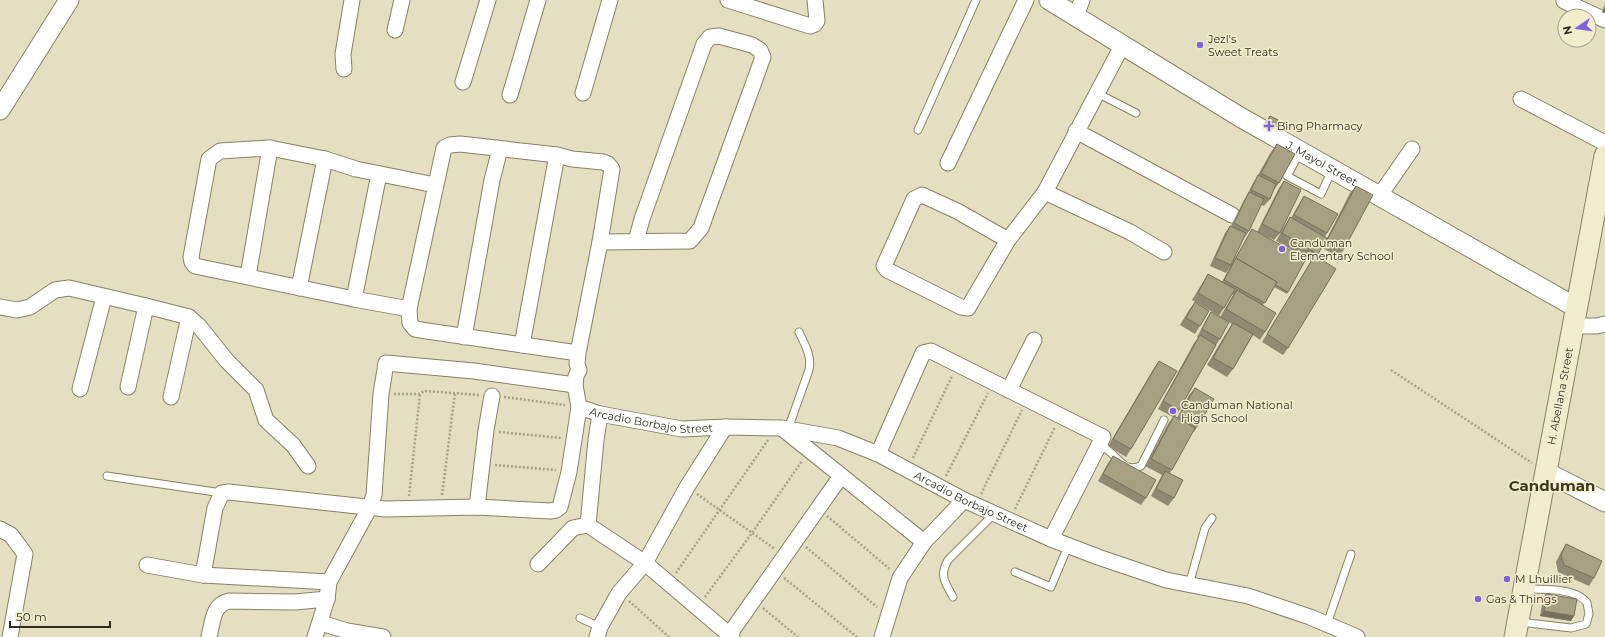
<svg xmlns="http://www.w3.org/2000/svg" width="1605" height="637" viewBox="0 0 1605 637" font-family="Montserrat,sans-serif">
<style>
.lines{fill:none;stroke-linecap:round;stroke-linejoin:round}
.service-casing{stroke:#878166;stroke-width:9}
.minor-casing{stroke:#878166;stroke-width:17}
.tertiary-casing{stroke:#878166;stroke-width:21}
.secondary-casing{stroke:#878166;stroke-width:23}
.path{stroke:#a7a28a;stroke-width:2.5;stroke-dasharray:2 2;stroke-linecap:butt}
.service{stroke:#fff;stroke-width:7}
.minor{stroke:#fff;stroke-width:15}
.tertiary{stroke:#fff;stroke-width:19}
.secondary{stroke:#f2eccf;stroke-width:21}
.wall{fill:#908a72}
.shaded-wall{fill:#75715c}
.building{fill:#a7a184;stroke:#75715c}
.poi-dot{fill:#8161dc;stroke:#f3edce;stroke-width:1.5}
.labels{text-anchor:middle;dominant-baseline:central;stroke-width:3;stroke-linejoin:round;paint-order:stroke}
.poi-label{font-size:11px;fill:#2f2d21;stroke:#f3edce;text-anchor:start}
.street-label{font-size:11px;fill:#2f2d21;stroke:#f3edce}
.district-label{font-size:15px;font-weight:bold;fill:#3c371e;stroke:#f3edce}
</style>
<rect width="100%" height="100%" fill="#e5dfc1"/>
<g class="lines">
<defs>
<path id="service" d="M1097,93L1136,113
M918,130L976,0
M1300,152L1287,176L1321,194L1332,170
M788,429L809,370C812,356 805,345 799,332
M1099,444C1103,446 1107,449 1110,452C1121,461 1125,472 1141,466L1164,420
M107,476L222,493
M1015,572L1051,587L1068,546
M1189,585L1205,528L1212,518
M953,597C945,582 939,576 948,560L994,514
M580,618L600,627
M1520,622L1571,628L1586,624L1589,614L1587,603C1577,588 1544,589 1526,589
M1327,624L1351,554"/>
<g id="minor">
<path d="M728,0L810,26L815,24L817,21L815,0"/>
<path d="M1564,1L1605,20"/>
<path d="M1076,16L1082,0"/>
<path d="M395,30L402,0"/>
<path d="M344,69L343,54L352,0"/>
<path d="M463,82L488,0"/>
<path d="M583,93L610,0"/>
<path d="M510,95L538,0"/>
<path d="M1521,99L1605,143"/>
<path d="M1076,131L1232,215"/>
<path d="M948,163L1026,0"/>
<path d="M1045,192L1130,232L1164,252"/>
<path d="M1380,195L1412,149"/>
<path d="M1008,240L957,211L922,195L914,199L884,266L887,270L961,307L968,308L1008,240L1045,192L1123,44"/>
<path d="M600,242L690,241L701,228L763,57L760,50L752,45L719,36L710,37L704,44L642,219L636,241"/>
<path d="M248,276L270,148"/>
<path d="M299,288L325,159"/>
<path d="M354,299L379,174"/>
<path d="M0,307L17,310L30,307L55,290L69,288L146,306L189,317L199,326L227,361L256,390L266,420L293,445L308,466"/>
<path d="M409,309L354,299L195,266L192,262L191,257L208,164L209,159L220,151L270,148L325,159L356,169L435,185"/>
<path d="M1574,326H1597L1605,324"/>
<path d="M464,337L492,180L500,149"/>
<path d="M522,345L557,155"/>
<path d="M128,387L146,306"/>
<path d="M80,389L104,297"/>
<path d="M1009,390L1034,340"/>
<path d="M171,397L189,317"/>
<path id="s1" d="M579,407L600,414L682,429L725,427L782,428L838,438L878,454L964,500L1051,539L1098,557L1166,580L1248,596L1310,617L1357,637"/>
<path d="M783,429L924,542"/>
<path d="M878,454L923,353L931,351L1103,437L1051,539"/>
<path d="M477,507L486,430L492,396"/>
<path d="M588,525L596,440L600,414"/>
<path d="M0,529L11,535L25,554L10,637"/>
<path d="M538,564L573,528L588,525L645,563L732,637"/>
<path d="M147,565L203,575L329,582"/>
<path d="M203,575L215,508L222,493L229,492L385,509L477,507L550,511L556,510L560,507L569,472L579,407L575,385L576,376L579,370L577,364L578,353L600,242L612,169L608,164L603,162L572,159L557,155L460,144L450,145L444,148L409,309L410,323L415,329L427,331L578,353"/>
<path d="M321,623L347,631L383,637"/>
<path d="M729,635L841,476"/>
<path d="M209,637C213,622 212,605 229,601L295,602L327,599"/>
<path d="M315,637L327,599L329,582L370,507L374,495L381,394L386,363L474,371L575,385"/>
<path d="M597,637L600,627L619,593L645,563L687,487L725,427"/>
<path d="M882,637L900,578L924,542L964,500"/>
</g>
<g id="tertiary">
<path id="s2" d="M1049,0L1240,117L1577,308"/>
<path d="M0,110L69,0"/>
<path d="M1546,472L1605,502"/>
</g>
<g id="secondary">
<path id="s3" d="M1515,637L1605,156"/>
</g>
</defs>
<use href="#service" class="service-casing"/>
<use href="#minor" class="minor-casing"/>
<use href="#tertiary" class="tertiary-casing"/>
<use href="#secondary" class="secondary-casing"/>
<path class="path" d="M1391,370L1532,463
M394,394H420L424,391L480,395
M504,397L565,405
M499,432L562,438
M913,458L952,376
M495,465L556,470
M946,476L988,393
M697,494L775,549
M981,494L1022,410
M442,495L455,393
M409,496L420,394
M1015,509L1055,427
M827,516L891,570
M806,547L877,607
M676,573L768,440
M784,578L857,637
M705,597L752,533L802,461
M629,601L669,637
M763,608L798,637"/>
<use href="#service" class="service"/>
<use href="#minor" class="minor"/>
<use href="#tertiary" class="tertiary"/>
<use href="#secondary" class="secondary"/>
</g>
<path class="wall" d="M1605,3V13L1602,12Z
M1270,116L1278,120L1272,130L1264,125Z
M1277,144L1279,183L1273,191L1270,199L1264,206L1261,205L1249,231L1244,238L1231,265L1252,229L1288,292L1287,294L1274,287L1263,305L1265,332L1260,340L1253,335L1233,369L1227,377L1207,365L1228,330L1232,324L1220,317L1233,295L1232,294L1224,308L1219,316L1192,300L1203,282L1208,274L1222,282L1230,267L1226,273L1210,266L1225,233L1230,226H1231L1244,200L1247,195L1253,183L1258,175L1271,152Z
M1284,181L1280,233L1274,240L1257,232L1279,188Z
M1356,186L1344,249L1339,257L1322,248L1350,193Z
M1304,196L1327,233L1325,237L1318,254L1316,256L1288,348L1283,355L1262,342L1311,261L1276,241L1285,225L1290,217L1291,218L1299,204Z
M1195,302L1200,326L1195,334L1180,325L1189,310Z
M1211,312L1220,339L1216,345L1179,410L1175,417L1177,418L1189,395L1195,388L1199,424L1194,432L1193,431L1170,473L1174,498L1168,506L1151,496L1162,475L1145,466L1168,424L1173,417L1158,409L1194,343L1198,338L1197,337L1206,320Z
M1159,361L1131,449L1126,457L1108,446L1154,368Z
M1113,456L1146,498L1141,505L1098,481L1108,463Z
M1566,544L1594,578L1589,586L1558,572L1556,562L1561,552Z
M1546,594L1571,621L1540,616L1543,599Z"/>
<path class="shaded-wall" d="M1605,8V13L1602,12Z
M1544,611L1574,616L1571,621L1540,616Z"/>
<path class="building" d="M1270,116L1278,120L1274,128L1266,123Z
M1277,144L1295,154L1279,183L1261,173Z
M1258,175L1276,184L1270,199L1251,190Z
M1284,181L1301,190L1280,233L1262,224Z
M1356,186L1373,195L1344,249L1327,240Z
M1249,192L1264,199L1249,231L1234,223Z
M1304,196L1338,214L1327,233L1294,215Z
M1290,217L1327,238L1318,254L1282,233Z
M1230,226L1246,233L1231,265L1215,258Z
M1252,229L1306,259L1288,292L1275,285L1277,282L1236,258Z
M1315,255L1336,269L1288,348L1267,334Z
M1236,258L1277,282L1265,303L1224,280Z
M1208,274L1235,289L1224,308L1198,293Z
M1237,290L1276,313L1265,332L1226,309Z
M1195,302L1209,311L1200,326L1186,318Z
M1211,312L1229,322L1220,339L1202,329Z
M1233,323L1253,334L1233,369L1213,358Z
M1200,335L1216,345L1179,410L1163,401Z
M1159,361L1177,371L1131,449L1113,439Z
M1195,388L1214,399L1199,424L1180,414Z
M1174,416L1195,428L1172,470L1151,459Z
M1113,456L1156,480L1146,498L1103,474Z
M1165,471L1183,480L1174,498L1156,489Z
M1566,544L1602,561L1594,578L1564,565L1561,555Z
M1546,594L1577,599L1574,616L1544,611Z"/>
<g class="poi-dot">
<circle cx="1200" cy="45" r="4"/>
<path d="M1267 120h4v4h4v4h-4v4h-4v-4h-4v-4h4z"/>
<circle cx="1282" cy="249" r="4"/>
<circle cx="1173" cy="411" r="4"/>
<circle cx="1507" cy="579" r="4"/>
<circle cx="1478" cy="599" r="4"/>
</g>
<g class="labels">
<g class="poi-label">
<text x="1208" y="39">Jezl's<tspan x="1208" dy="13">Sweet Treats</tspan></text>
<text x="1277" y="126">Bing Pharmacy</text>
<text x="1290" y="243">Canduman<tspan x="1290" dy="13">Elementary School</tspan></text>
<text x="1181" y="405">Canduman National<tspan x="1181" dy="13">High School</tspan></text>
<text x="1515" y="579">M Lhuillier</text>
<text x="1486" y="599">Gas &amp; Things</text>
</g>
<g class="street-label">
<text stroke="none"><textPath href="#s2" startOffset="318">J. Mayol Street</textPath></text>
<text stroke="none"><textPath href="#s3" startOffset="245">H. Abellana Street</textPath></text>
<text stroke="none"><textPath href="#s1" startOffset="74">Arcadio Borbajo Street</textPath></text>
<text stroke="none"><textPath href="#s1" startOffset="410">Arcadio Borbajo Street</textPath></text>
</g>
<g class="district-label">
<text x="1552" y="485">Canduman</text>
</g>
</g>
<g transform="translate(1577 28) rotate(257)"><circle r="19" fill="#f3edce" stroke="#a5a089"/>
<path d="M0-3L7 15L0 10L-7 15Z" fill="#8161dc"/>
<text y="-6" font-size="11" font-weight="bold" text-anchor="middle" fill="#2f2d21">N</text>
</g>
<path d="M10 621v6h100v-6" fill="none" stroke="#2f2d21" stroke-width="2"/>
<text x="16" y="621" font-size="12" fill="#2f2d21" stroke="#f3edce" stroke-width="3" paint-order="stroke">50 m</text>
</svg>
